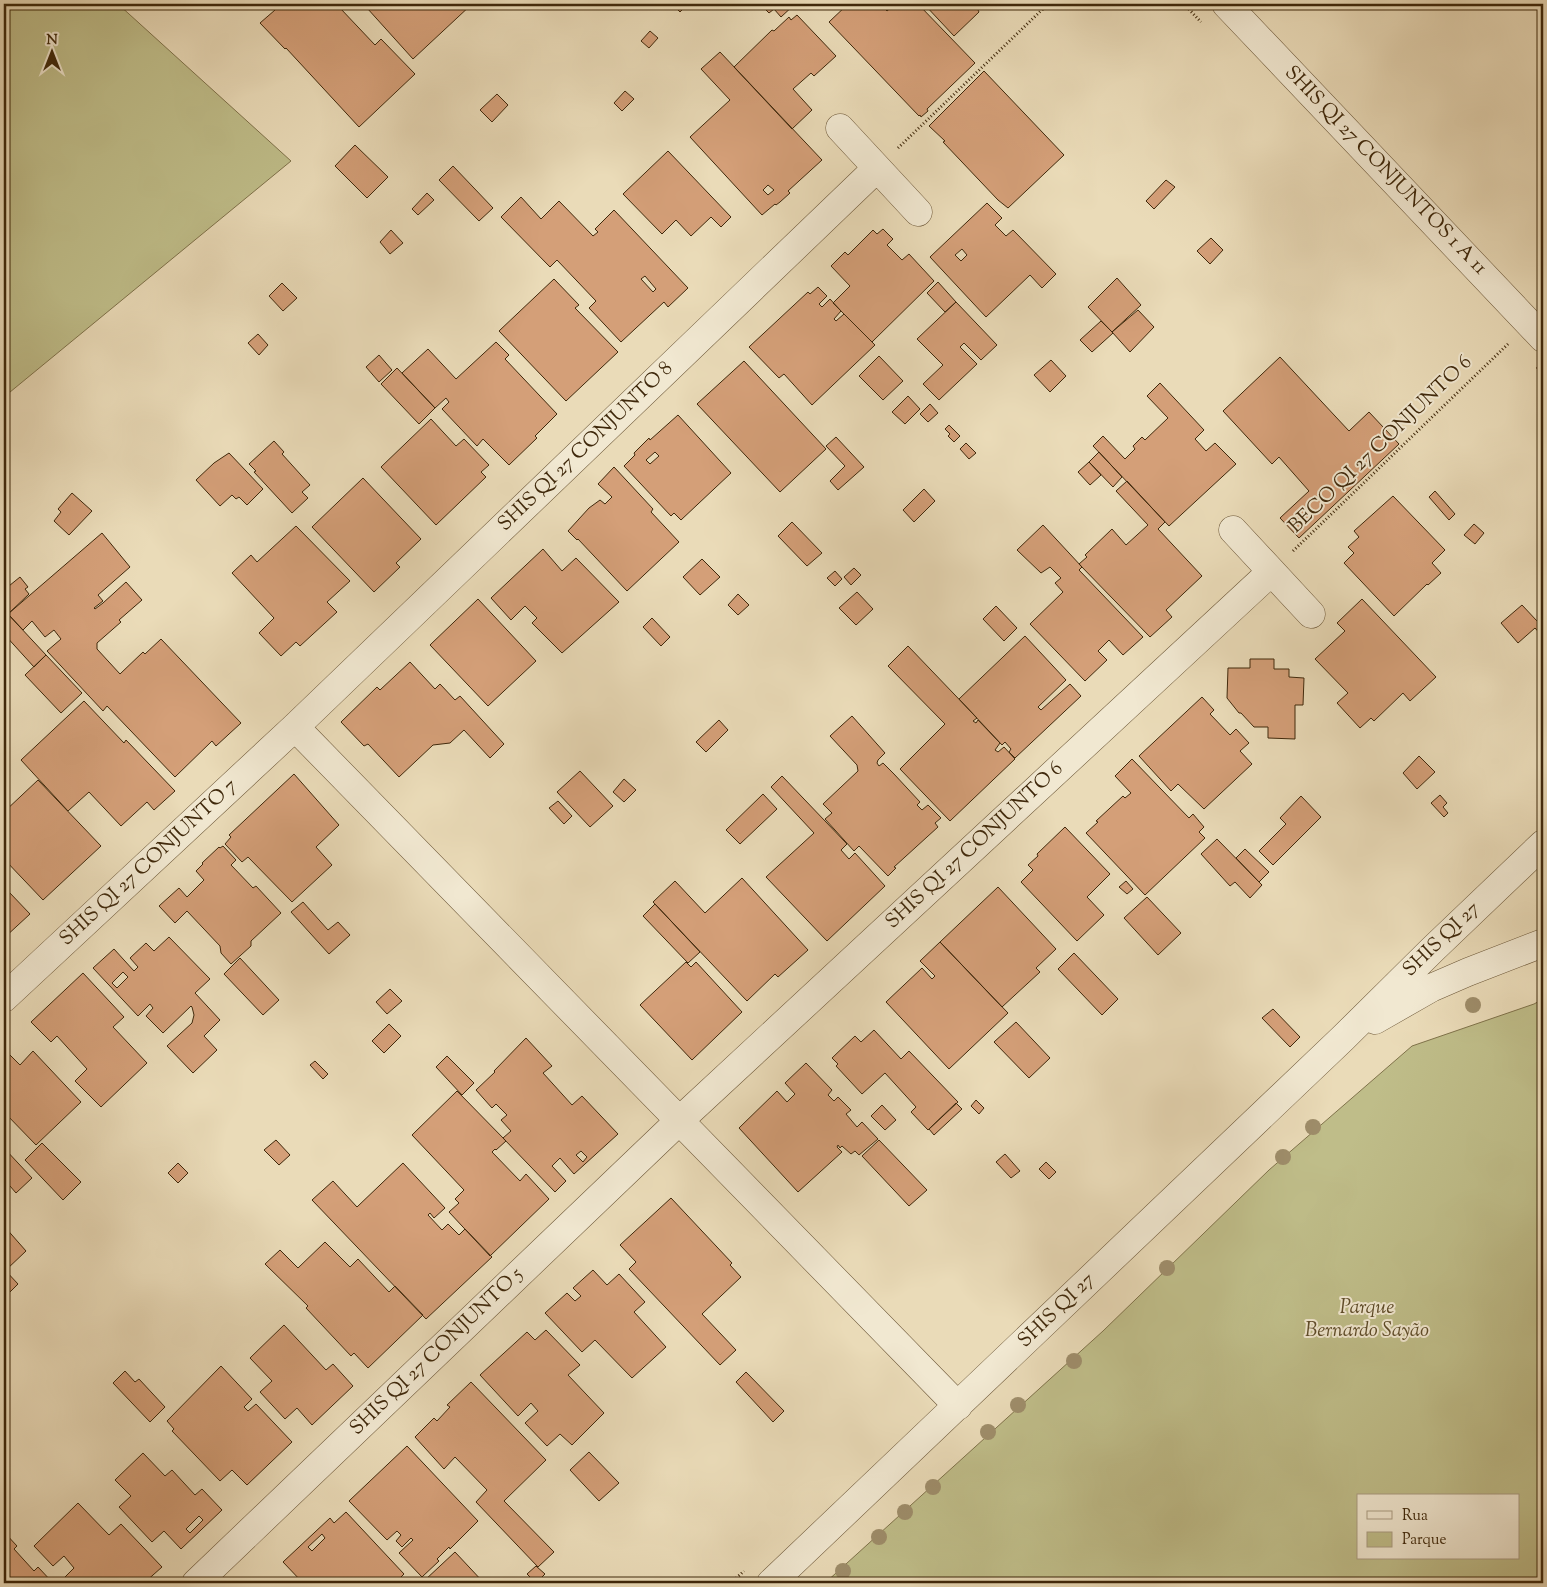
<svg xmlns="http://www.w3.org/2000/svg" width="1547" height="1587" viewBox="0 0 1547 1587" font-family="'Sorts Mill Goudy',serif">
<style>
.green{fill:#bfbd89;stroke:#7f724a;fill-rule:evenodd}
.building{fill:#d49f78;stroke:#3f280b;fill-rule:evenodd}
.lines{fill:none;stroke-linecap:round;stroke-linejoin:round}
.minor-casing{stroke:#6a5536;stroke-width:29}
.path{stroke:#3f280b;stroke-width:3;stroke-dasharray:1 2.5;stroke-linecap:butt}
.minor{stroke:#f1e8d1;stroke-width:28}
.tree{fill:#9e8d6a}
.labels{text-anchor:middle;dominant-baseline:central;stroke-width:4;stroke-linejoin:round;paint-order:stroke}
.street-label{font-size:20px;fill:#3f280b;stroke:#f1e8d1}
.park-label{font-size:20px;font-style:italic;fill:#5f4d2a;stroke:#f1e8d1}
</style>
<rect width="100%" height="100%" fill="#eadbb8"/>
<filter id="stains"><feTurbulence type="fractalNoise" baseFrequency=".004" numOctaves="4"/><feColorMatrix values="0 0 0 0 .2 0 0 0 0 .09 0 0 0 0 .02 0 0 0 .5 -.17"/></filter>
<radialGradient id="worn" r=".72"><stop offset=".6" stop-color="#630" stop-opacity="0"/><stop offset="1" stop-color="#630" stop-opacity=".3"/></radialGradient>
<path class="green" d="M4,4H118L291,161L4,397Z
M1543,999V1583H825L1103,1331L1269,1170L1412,1046L1534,1004ZM1358,1496H1518V1558H1358Z"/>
<path class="building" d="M269,4H344L340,8L375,45L381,39L415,74L359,127L286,48L285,49L260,23L275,10Z
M370,4H472L413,59L367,8Z
M672,4H688L680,12Z
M760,4H795L781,17L774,9L769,13Z
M848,4H880L887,11L895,4H918L975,63L927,109L928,111L921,117L920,115L919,116L829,22Z
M924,4H984L978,10L979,12L954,36Z
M797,15L836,56L814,76L811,73L793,89L812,110L792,129L734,67L772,30L774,31L789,17L791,20Z
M650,31L658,38L649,48L641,41Z
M720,52L822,160L788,191L790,193L780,202L776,205L775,204L762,215L690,137L730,100L701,69ZM768,185L774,190L768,195L763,190Z
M984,71L1064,155L1008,208L998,200L943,142L945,141L929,126Z
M625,91L634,99L622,111L614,103Z
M497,94L508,105L492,122L480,110Z
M355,145L388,177L367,198L335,166Z
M668,151L731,217L721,227L711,217L691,236L676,220L662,234L623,194Z
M453,166L493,208L479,221L439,180Z
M1166,180L1175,187L1154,209L1146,201Z
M427,193L434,200L418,215L412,209Z
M521,197L541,219L559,201L593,236L598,232L595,229L614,210L688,288L668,307L664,302L621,342L589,308L596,301L557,260L550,267L501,217ZM645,276L656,289L653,292L641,279Z
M987,203L1002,218L995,225L1006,236L1013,230L1056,274L1042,288L1030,275L986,317L930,257ZM962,249L967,255L961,261L955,255Z
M883,229L893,239L887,245L902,260L909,254L934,281L872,342L833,303L850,286L831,266L845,252L848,255L873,230L877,234Z
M391,230L403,243L390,254L380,242Z
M1211,238L1223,250L1210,264L1197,251Z
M1117,278L1141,305L1112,332L1088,307Z
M554,279L579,305L575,308L618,352L566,401L499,331Z
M938,282L956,302L945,312L927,293Z
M282,283L297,298L283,311L269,296Z
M818,287L827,296L819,304L822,307L830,299L841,311L834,319L836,321L844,314L875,345L812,405L784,374L779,378L749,347L808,292L810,294Z
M956,302L997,345L981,360L964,343L960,347L977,364L939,400L923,384L943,365L917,339Z
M1138,310L1154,327L1130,352L1112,332Z
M1101,321L1113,333L1092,352L1080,340Z
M258,334L268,345L259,355L248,343Z
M496,342L509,355L505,359L557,414L535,436L537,438L509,465L483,439L477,446L442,409L449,402L446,398L435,408L402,373L428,349L456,379Z
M379,355L392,370L379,382L366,367Z
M879,356L903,381L883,400L859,376Z
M1280,357L1349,431L1369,412L1399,444L1299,538L1280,518L1309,491L1279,457L1272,464L1223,411Z
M1051,360L1066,376L1050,392L1034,375Z
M744,361L826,449L780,492L697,404Z
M397,368L435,408L419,424L381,384Z
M1160,383L1204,430L1195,439L1206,451L1215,443L1236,464L1169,526L1093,446L1103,436L1125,459L1135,449L1133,446L1142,437L1145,440L1168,418L1147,396Z
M908,396L920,409L905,424L892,412Z
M930,404L938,413L928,422L920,414Z
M678,415L731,473L681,520L674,513L671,516L624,466L635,455L634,453L649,438L650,440ZM655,452L659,456L650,464L646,460Z
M431,419L456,446L464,439L489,465L481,472L486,477L436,525L381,467Z
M949,425L960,436L954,442L948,436L950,434L945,429Z
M836,437L864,467L838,490L830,481L845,466L826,446Z
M274,441L284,452L282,454L310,485L302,492L308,498L292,513L254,472L256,471L249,464Z
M966,443L976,453L969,459L960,449Z
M1099,452L1122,477L1113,487L1089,462Z
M229,453L263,489L247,505L239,497L236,499L232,495L220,506L196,480L214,463Z
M1089,462L1101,475L1090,485L1078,472Z
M614,467L653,509L651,512L679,542L627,591L578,539L577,540L568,531L589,508L600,500L605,504L612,497L598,484Z
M363,478L421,539L396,563L400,567L374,592L312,527Z
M1127,481L1165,522L1158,529L1202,576L1166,610L1172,617L1150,637L1079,564L1087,557L1085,555L1112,529L1126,545L1148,525L1116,491Z
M924,489L935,501L914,522L903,510Z
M1435,491L1455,514L1449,520L1429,497Z
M72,493L92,511L69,535L54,521L61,512L58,509Z
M1393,496L1445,550L1432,563L1441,573L1428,585L1427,584L1394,616L1344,563L1354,553L1348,547L1359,537L1354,531Z
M792,522L822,553L807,566L778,536Z
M1474,524L1484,533L1475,544L1464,535Z
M1043,525L1082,567L1079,570L1143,637L1123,655L1109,640L1098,651L1107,660L1085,681L1030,624L1063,592L1055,583L1061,578L1050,567L1041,573L1017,550Z
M296,526L350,581L327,602L337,612L300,646L296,642L281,656L259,633L274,618L232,573L251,555L257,562Z
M102,533L130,567L98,595L103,601L94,608L95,609L103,603L126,582L142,600L119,620L121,622L97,643V649L120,674L143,652L145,654L161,639L241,723L216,746L212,741L175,777L107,706L103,711L47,651L61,639L54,630L45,637L32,621L23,630L8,614Z
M543,549L562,571L576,558L619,602L562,653L532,623L537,618L525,606L511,620L491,598Z
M702,559L720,577L700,595L683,577Z
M854,568L861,575L851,585L844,577Z
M835,571L842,579L835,586L827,578Z
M20,577L28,587L25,589L29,594L8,614L4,609V590Z
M857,592L873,609L856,625L839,608Z
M738,594L749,605L738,615L728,605Z
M478,599L536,661L488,706L430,645Z
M1362,599L1436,677L1410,701L1403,693L1374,721L1371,718L1360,728L1337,703L1348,693L1315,659L1345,631L1337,623Z
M1522,605L1537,621L1540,618L1539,606L1543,605V637L1535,628L1518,643L1501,623Z
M996,606L1017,628L1004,641L983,619Z
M6,612L46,655L34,667L4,634V614Z
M652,618L670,637L661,646L643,627Z
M1025,636L1066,680L1038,707L1041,710L1070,684L1081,696L1015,758L1009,752L1011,749L1005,742L1002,745L959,699Z
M908,646L977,718L973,721L976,723L978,720L1000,743L995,750L998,752L1004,747L1015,759L950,821L900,769L945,724L888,666Z
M46,655L82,693L61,713L25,675Z
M1250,659H1274V669H1289V677L1304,678L1303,705H1295V739L1268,738V727H1254L1241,713H1239L1227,698L1228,668H1250Z
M410,662L435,689L440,684L455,700L460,696L504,744L490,758L464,730L450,743L433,745L399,777L368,744L364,746L341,722L377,687L380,690Z
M1202,697L1214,710L1210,714L1230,735L1236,729L1249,743L1240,751L1252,764L1204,809L1178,784L1171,791L1139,756Z
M84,701L124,743L126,740L175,791L154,810L147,802L121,826L89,792L68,811L21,760Z
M852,716L885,753L878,760L877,763L879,766L883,763L894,774L920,802L917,805L922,810L928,805L941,818L935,823L938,827L894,867L896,868L888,876L859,846L854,851L825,819L832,813L823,804L858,771L857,765L830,736Z
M719,720L728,730L706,752L696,742Z
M1419,756L1435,772L1417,789L1403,773Z
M1132,759L1189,818L1193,814L1204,827L1199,832L1205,838L1145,895L1086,833L1098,822L1096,821L1123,796L1125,798L1131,793L1115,776Z
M580,771L613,806L590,827L557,792Z
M294,774L339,825L316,847L332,865L292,902L248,857L242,862L225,844L231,837L229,835Z
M782,776L847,844L841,850L849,859L855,853L885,886L827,941L766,877L814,833L771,787Z
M624,779L636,790L624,802L613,792Z
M38,780L101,846L43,900L4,859V812Z
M763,794L777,809L740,844L726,830Z
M1440,795L1447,803L1443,807L1448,813L1444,817L1431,803Z
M1301,796L1321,817L1273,865L1259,851L1286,824L1280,818Z
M558,801L572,816L564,824L549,808Z
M1065,827L1110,874L1087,897L1104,915L1077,941L1021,882L1033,870L1028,865L1038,856L1037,854Z
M1217,839L1262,885L1250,898L1235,882L1230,886L1201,854Z
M223,846L236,860L231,865L253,888L256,886L281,913L251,941V946L231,964L221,953L220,946L187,911L175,923L159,906L179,888L187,897L204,880L196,871L203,864L202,863L219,847L220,848Z
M1245,849L1269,872L1259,882L1236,858Z
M742,878L808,950L778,977L775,974L747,1001L653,902L675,881L705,913Z
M1126,881L1133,889L1127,894L1119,887Z
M998,887L1056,949L1036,968L1040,972L1002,1007L940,942Z
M9,892L30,914L4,938V897Z
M1147,897L1181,933L1158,955L1124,918Z
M303,902L328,930L338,922L350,935L329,954L291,912Z
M655,904L700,952L688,963L643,916Z
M169,937L210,979L195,993L220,1020L204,1036L217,1050L193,1073L167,1046L192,1023L194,1015L192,1007L191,1006L163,1033L146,1016L153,1008L150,1004L138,1016L93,968L114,949L134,971L138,967L130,958L146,943L154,951ZM123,972L128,977L117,988L112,983Z
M940,942L1008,1013L949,1069L886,1002L922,968L932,979L935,976L920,961Z
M1074,953L1118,999L1102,1015L1058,969Z
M240,958L279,1000L263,1015L224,974Z
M686,962L691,967L696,962L742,1012L692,1060L640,1005Z
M83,973L124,1017L113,1027L147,1063L101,1107L75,1081L87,1069L57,1036L51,1042L31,1022Z
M390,989L402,1001L387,1014L376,1002Z
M1273,1009L1300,1037L1290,1047L1262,1018Z
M1016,1022L1050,1058L1029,1078L994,1042Z
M389,1024L401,1036L384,1053L372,1041Z
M874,1030L901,1059L909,1051L958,1102L928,1130L911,1112L916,1107L885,1073L862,1094L836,1066L838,1064L832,1058L855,1036L861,1042Z
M526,1038L552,1066L543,1073L572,1105L582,1096L618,1134L574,1174L560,1158L552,1166L566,1181L555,1192L503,1138L511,1131L501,1120L507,1115L496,1104L492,1108L476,1090L495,1072L494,1071ZM581,1151L587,1157L583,1162L576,1155Z
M6,1051L20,1065L33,1051L81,1102L36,1145L4,1112V1053Z
M447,1056L474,1083L462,1095L436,1067Z
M315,1061L328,1074L323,1079L310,1065Z
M806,1063L832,1090L828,1095L834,1101L838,1097L851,1110L846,1114L857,1127L862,1122L878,1139L859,1155L855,1151L851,1154L842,1146L840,1148L838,1145L837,1147L842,1152L798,1192L739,1128L777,1091L787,1102L795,1094L785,1083Z
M457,1091L506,1141L496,1150L495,1149L492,1152L520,1181L526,1174L549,1199L490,1256L449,1212L459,1203L455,1199L464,1190L412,1135Z
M976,1100L984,1108L979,1114L971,1106Z
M956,1103L962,1109L934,1135L929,1129Z
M882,1105L896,1120L885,1130L871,1116Z
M276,1140L290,1155L279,1165L264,1150Z
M879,1140L927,1190L909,1206L862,1156Z
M42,1143L81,1182L63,1200L25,1160Z
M4,1148L32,1178L16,1193L10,1186L4,1192Z
M1005,1154L1020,1171L1011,1178L996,1162Z
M1046,1162L1056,1172L1049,1179L1039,1169Z
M178,1163L188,1173L178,1183L168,1173Z
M403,1163L445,1208L434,1218L430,1213L428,1215L442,1230L448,1224L459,1235L465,1229L492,1257L426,1319L312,1200L333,1181L357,1207Z
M671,1198L732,1263L730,1265L741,1277L702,1314L736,1350L720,1365L629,1269L636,1262L620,1245Z
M4,1226L26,1251L6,1270L4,1267Z
M325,1242L350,1267L358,1259L389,1292L395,1286L423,1315L368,1368L354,1353L351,1356L306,1308L308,1306L265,1264L280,1250L298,1268Z
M4,1269L18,1284L4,1298Z
M593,1270L607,1285L619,1274L645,1302L634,1312L666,1347L632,1378L595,1340L582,1352L545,1313L567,1293L575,1301L581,1296L573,1288Z
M284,1325L326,1370L333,1364L353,1386L312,1425L297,1408L285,1419L260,1392L272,1381L250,1358Z
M546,1330L580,1365L568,1375L604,1413L572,1445L560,1434L547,1446L525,1423L538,1411L531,1403L518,1416L480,1375L527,1332L535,1340Z
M221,1366L252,1399L244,1407L248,1411L256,1404L292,1442L247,1485L232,1470L220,1481L172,1431L174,1429L167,1421Z
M125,1371L135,1382L139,1379L165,1407L150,1422L113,1383Z
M746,1372L784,1411L773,1422L736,1382Z
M471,1382L546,1460L504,1501L554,1552L538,1567L476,1502L487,1490L455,1457L444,1469L415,1437L434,1418L437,1421L450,1407L447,1405Z
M407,1446L478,1521L450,1549L449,1547L437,1559L439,1561L422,1577L399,1553L413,1540L411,1538L402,1547L396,1541L401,1535L397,1531L387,1540L349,1501Z
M589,1452L619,1483L599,1501L570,1470Z
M143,1453L165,1476L172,1470L195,1495L202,1489L222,1510L181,1549L164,1531L152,1542L119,1507L131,1496L115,1480ZM199,1516L203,1520L190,1533L186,1529Z
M78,1503L109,1535L121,1524L162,1567L144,1583H67L63,1579L74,1568L64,1556L53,1566L34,1546Z
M346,1512L404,1574L395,1583H303L283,1562L330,1518L334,1523ZM322,1534L325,1538L312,1551L308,1547Z
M4,1532L17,1546L14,1549L34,1571L38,1567L53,1583H4Z
M455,1552L484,1583H428L425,1580Z
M536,1566L545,1574L536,1583L527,1574Z"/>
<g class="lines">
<defs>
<path id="minor" d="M1226,4L1543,338
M840,128L918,212
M1233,530L1311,614
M295,727L958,1406
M4,998L295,727L877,168
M1375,1020L1431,988L1468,972L1543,943
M196,1583L679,1121L1271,572
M771,1583L1343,1038L1432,950L1543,844"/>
</defs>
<use href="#minor" class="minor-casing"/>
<path class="path" d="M1184,4L1201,22
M898,148L1048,4
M1537,367L1543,374
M1293,551L1508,344
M731,1583L744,1571"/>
<use href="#minor" class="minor"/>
</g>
<g class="tree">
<circle cx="1473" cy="1005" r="8"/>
<circle cx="1313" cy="1127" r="8"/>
<circle cx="1283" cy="1157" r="8"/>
<circle cx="1167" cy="1268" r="8"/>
<circle cx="1074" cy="1361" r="8"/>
<circle cx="1018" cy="1405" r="8"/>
<circle cx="988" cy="1432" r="8"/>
<circle cx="933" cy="1487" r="8"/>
<circle cx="905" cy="1512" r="8"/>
<circle cx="879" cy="1537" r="8"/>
<circle cx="843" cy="1571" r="8"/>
</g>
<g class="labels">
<g class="street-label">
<text transform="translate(1385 171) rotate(46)">SHIS QI 27 CONJUNTOS 1 A 11</text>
<text transform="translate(1381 445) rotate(-44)">BECO QI 27 CONJUNTO 6</text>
<text transform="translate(586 447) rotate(-44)">SHIS QI 27 CONJUNTO 8</text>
<text transform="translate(975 846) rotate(-43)">SHIS QI 27 CONJUNTO 6</text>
<text transform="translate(149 863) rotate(-43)">SHIS QI 27 CONJUNTO 7</text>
<text transform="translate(1442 940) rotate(-44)">SHIS QI 27</text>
<text transform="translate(1057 1311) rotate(-44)">SHIS QI 27</text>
<text transform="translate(437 1352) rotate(-44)">SHIS QI 27 CONJUNTO 5</text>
</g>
<g class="park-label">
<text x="1367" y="1308">Parque<tspan x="1367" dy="23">Bernardo Sayão</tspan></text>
</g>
</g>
<rect width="1547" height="1587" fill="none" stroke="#eadbb8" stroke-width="20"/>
<rect x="5" y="5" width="1537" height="1577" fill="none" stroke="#3f280b" stroke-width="2.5"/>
<rect x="10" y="10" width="1527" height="1567" fill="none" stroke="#3f280b"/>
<rect x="1357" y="1494" width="162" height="65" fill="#f1e8d1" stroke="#aa9b82"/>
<rect x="1367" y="1511" width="25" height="8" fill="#f1e8d1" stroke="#aa9b82"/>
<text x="1402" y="1520" font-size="15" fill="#3f280b">Rua</text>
<rect x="1367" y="1532" width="25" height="15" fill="#bfbd89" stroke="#aa9b82"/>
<text x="1402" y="1544" font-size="15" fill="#3f280b">Parque</text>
<g transform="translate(52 52)" stroke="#f1e8d1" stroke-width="4" paint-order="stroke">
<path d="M0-4L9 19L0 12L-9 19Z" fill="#3f280b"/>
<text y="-8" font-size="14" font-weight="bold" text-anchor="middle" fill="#3f280b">N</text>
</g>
<rect width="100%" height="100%" filter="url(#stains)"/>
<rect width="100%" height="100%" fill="url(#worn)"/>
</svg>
